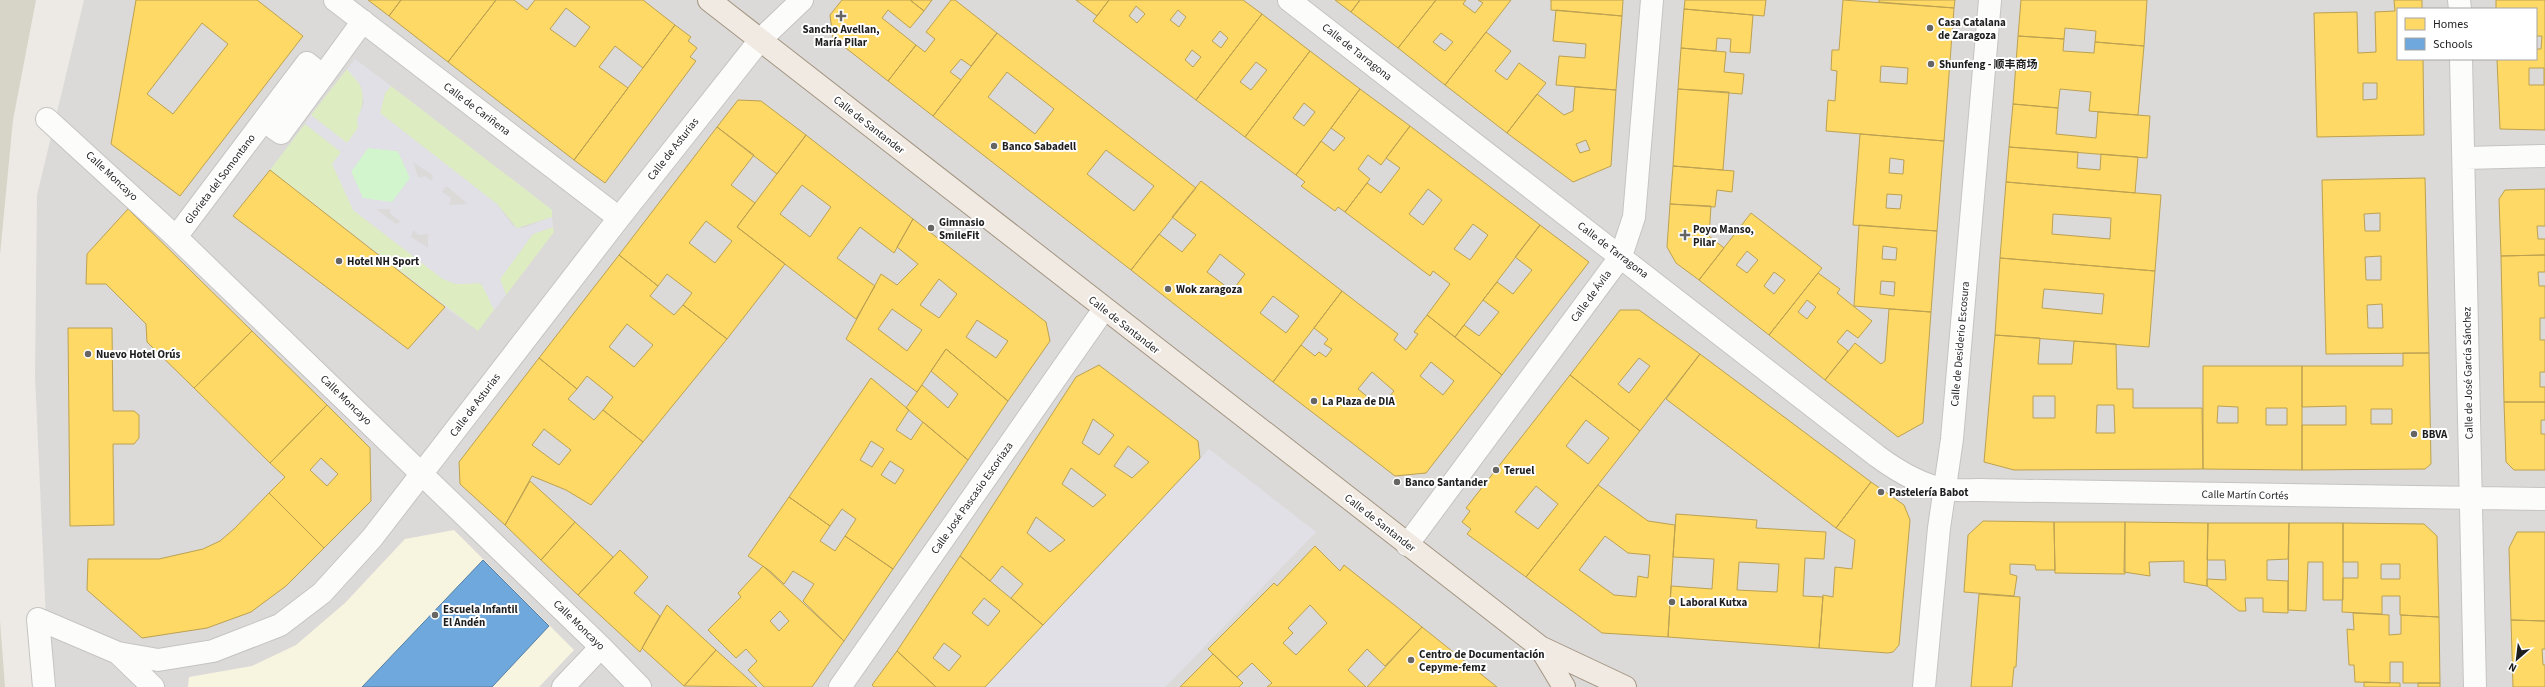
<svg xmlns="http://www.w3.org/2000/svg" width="2545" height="687" viewBox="0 0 2545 687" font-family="'Source Sans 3','Noto Sans SC',sans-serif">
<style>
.residential{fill:#dcdad8;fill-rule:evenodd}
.education{fill:#f7f4e0}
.religious{fill:#dbdad8}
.construction{fill:#d7d5c7}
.grass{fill:#ddedc1}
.park{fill:#d2f5ce}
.plaza{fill:#e1e0e6;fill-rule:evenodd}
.homes{fill:#ffd966;stroke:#bca150;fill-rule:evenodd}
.schools{fill:#6fa8dc;stroke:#577fa3}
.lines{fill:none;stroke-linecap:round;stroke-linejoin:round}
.minor-casing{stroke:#c5c4c2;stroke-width:24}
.major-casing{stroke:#a39582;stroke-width:24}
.minor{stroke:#fcfcfb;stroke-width:22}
.major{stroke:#f1eae3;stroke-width:22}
.poi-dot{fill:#666564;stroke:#fff;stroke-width:1.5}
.labels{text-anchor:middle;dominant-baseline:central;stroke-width:4;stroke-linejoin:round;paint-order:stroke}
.poi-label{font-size:11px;font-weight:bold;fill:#1e1e1e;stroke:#fff;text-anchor:start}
.street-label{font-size:11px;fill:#1e1e1e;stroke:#fff}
</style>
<rect width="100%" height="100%" fill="#edeae6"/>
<path class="residential" d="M84,0H2545V687H49L35,376L37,195ZM2398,9H2536V59H2398Z"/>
<path class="education" d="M454,530L574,650L539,687H188L189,677L252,666L296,645L345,603L405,539Z"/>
<path class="religious" d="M592,674L605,687H580Z"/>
<path class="construction" d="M0,0H36L13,120L0,255Z
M0,620L1,634L5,687H0Z"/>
<path class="grass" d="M347,69C372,93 360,101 358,128L347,143L311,115Z
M391,86L552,210V217L517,228L497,204L380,113L385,93Z
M305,124L341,152L353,210L443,279L456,284L478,283L483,285L494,310L478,331L270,170Z
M553,227L554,232L506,295L500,279L533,234Z"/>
<path class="park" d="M368,148L398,151L410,178L392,203L363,199L351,171Z"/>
<path class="plaza" d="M355,59L391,86L385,93L380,113L497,204L513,226L517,228H523L552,217L553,227L533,234L500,279L506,295L494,310L481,283L456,284L443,279L353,210L332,164L341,152L305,124L311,115L347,143L358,128L357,119L364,103L361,86L347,69ZM368,148L398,151L410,178L392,202L363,198L351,172ZM413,162L433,175L432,181L424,176L421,178L418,177ZM445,187H448L468,204L449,205L451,198L442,192ZM376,209H390V213L401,222L396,224ZM413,230L419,235L428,234V248L411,237Z
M270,170L478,331L445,307Z
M1209,449L1316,532L1165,687H985Z"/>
<path class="homes" d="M136,0H257L303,36L180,196L111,144ZM202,23L228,44L173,114L147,94Z
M368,0H401L389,16Z
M401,0H496L448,62L389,16Z
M496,0H514L527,10L535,0H643L675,25L643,68L615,46L599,67L628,88L574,160L448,62ZM566,8L590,27L575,47L550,29Z
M842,0H910L924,11L910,28L888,10L882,18L916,45L888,81L833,38L830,15Z
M910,0H932L924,11Z
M951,0H955L997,33L971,66L961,59L950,72L961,80L933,116L888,81L916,45L925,52L935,39L926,32Z
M1076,0H1109L1097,16Z
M1109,0H1243L1262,14L1196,100L1093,21ZM1136,6L1145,14L1137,23L1129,16ZM1178,10L1186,17L1179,27L1170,20ZM1220,31L1228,38L1221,48L1212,41ZM1192,50L1201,57L1193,67L1185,60Z
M1335,0H1360L1351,12Z
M1360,0H1436L1398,48L1351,12Z
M1436,0H1466L1463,4L1475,13L1483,3L1478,0H1511L1445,85L1398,48ZM1441,33L1453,42L1445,51L1433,42Z
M1551,0H1623L1622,16L1551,10Z
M1685,0H1766L1764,16L1684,9Z
M1843,0L1954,8L1944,141L1826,131L1828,100L1835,101L1837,71L1831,70L1832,50H1839ZM1881,66L1908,68L1907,84L1880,82Z
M1879,0H1955L1954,8L1879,2Z
M2021,0H2147L2144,46L2095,42L2096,31L2065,28L2064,39L2018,36Z
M2394,0H2422V9H2398V59H2423L2424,135L2317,137L2314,13L2357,12L2358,53L2376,52L2375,12L2395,11ZM2363,83H2377V99L2363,100Z
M2496,0H2545V130L2500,129L2497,59H2536V49H2541L2542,36H2536V9H2496ZM2529,68H2544V85H2529Z
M1684,9L1753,15L1750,53L1730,52L1731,39L1717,38L1716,51L1681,48Z
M1556,10L1622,16L1616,90L1556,85L1559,56L1585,58L1586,44L1553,41Z
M1262,14L1310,51L1245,137L1196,100ZM1256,62L1267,70L1251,90L1240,82Z
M675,25L691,37L688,41L697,48L690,57L696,61L605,183L574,160Z
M1486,32L1511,51L1495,71L1507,80L1519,63L1546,83L1507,133L1445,85Z
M997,33L1196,188L1131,270L933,116ZM1007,72L1054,109L1035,134L988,97ZM1106,150L1154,186L1134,211L1087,174Z
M2018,36L2064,39L2063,51L2094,53L2095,42L2144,46L2138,115L2089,111L2091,92L2060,89L2058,108L2013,104Z
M1681,48L1726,52L1724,72L1744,74L1742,94L1678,89Z
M1310,51L1360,89L1296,175L1245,137ZM1304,103L1315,112L1304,126L1293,118Z
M1575,87L1616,90L1611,166L1573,182L1507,133L1537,94L1564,115L1573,111ZM1586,140L1590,150L1580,153L1576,144Z
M1360,89L1410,126L1381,165L1368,155L1358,169L1370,179L1345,212L1338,207L1335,211L1301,186L1305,182L1296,175L1321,141L1334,151L1345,138L1331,128Z
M1678,89L1729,92L1723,170L1673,166Z
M738,100L761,101L806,135L777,174L717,127Z
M2013,104L2058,108L2056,134L2096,138L2098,112L2150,116L2147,158L2009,147Z
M1410,126L1540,225L1455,337L1427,315L1450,284L1433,271L1430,276L1345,212L1367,183L1381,193L1400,168L1386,158ZM1428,189L1442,200L1423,225L1409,214ZM1473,224L1488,235L1470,260L1454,249Z
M717,127L754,155L731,185L755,203L737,227L785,264L727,339L683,305L692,293L667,274L658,286L619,255ZM706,221L732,241L715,263L689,243Z
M1860,134L1944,141L1937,231L1853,225ZM1890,158L1904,160L1903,174L1889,173ZM1887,194L1902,195L1900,209L1886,208Z
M806,135L913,219L894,253L860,227L837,258L875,286L856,319L737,227ZM802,185L831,207L810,237L780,214Z
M2009,147L2078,152L2077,168L2100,170L2101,154L2138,157L2135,193L2006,182Z
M1673,166L1734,171L1732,192L1717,190L1715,207L1670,204Z
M270,170L445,307L408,349L233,216Z
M2425,178L2429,353L2326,354L2322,180ZM2380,213V231H2365L2364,214ZM2381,256V280H2366L2365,257ZM2382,304L2383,328H2368L2367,305Z
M1201,181L1342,291L1273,382L1131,270L1159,234L1182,252L1196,235L1172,217ZM1220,254L1245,274L1232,291L1207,272ZM1273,296L1299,316L1286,333L1260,313Z
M2006,182L2161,195L2155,271L2000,258ZM2053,214L2111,218L2110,239L2052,234Z
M2545,189V226H2537L2538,239H2545V255L2501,256L2499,199L2505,190Z
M1670,204L1711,206L1709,236L1724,248L1699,280L1676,263L1667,247Z
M128,209L252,331L194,388L147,342L146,324L106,284H86L87,254Z
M1751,213L1822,268L1769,335L1699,280ZM1747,251L1758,260L1747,273L1736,265ZM1774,272L1785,280L1774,294L1764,286Z
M913,219L1046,322L1050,341L1008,401L946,349L917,392L846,339L881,274L897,285L918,264L897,247ZM939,279L957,294L939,318L920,305ZM892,309L922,330L907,351L878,329ZM977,320L1008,341L996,358L966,337Z
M1540,225L1589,262L1502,375L1455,337L1464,325L1479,336L1499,312L1483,300L1497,282L1513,294L1532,270L1515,257Z
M1859,225L1937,231L1931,312L1854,306ZM1883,246L1897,248L1896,260L1882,259ZM1881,281L1895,282L1894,296L1880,294Z
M619,255L658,286L650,296L674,315L683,305L727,339L643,442L603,410L613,397L587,376L577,389L539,358ZM627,324L653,345L634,367L609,347Z
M2545,255V272H2538L2539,286H2545V318H2540V340H2545V372H2540V387H2545V402H2504L2501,256Z
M2000,258L2155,271L2149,347L1995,335ZM2044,289L2104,294L2102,314L2042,308Z
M1818,273L1840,289L1837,293L1872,321L1858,338L1847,330L1837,342L1848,351L1825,380L1769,335ZM1807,300L1816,307L1807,319L1798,312Z
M1342,291L1398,334L1394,340L1406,350L1418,334L1414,332L1427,315L1502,375L1426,473L1395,476L1273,382L1301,345L1315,356L1319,352L1326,357L1332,349L1324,344L1328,339L1314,328ZM1431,362L1454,381L1443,395L1420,376ZM1372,372L1394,391L1384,403L1379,399L1376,404L1358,389Z
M1889,309L1931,312L1923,423L1898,437L1825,380L1855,343L1881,364L1885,361Z
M1620,310H1639L1700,354L1640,431L1570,375ZM1639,358L1650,366L1629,393L1618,384Z
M68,328H112L113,411H134L139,415V438L134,444H113L114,525L70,526Z
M252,331L327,405L270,463L194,388Z
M1995,335L2040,338L2038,364H2072L2074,341L2116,344L2117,389H2133V408H2202L2203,469L2014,470L1984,462ZM2033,396H2055V418H2033ZM2097,405H2114L2115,433H2096Z
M946,349L1008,401L968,460L906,408L922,385L948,408L958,394L931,371Z
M2403,353H2429L2431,464L2425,469L2302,470V425H2346V406L2302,407V366H2403ZM2371,409H2392V424H2371Z
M1700,354L1871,482L1836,528L1666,399Z
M539,358L577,389L568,399L594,420L603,410L643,442L591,505L566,490L532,476L505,525L460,484L459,462ZM544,429L571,450L559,465L532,445Z
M1099,365L1198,441L1200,458L1043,625L1011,598L1023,584L1002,566L990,581L960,556L1076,377ZM1093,419L1114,435L1099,455L1082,443ZM1128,446L1149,462L1132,478L1114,466ZM1071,468L1106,495L1093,507L1062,484ZM1036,517L1065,540L1050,552L1027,533Z
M2203,366H2302V470L2203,469ZM2218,406L2238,407V423H2217ZM2266,408H2287V425H2266Z
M1570,375L1640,431L1526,577L1467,534L1471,529L1462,522L1470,511L1466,508ZM1586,420L1609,438L1588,464L1566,446ZM1536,486L1558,504L1538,529L1515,512Z
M871,378L909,410L896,430L911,440L923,422L968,460L893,569L845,536L856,519L842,509L830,526L789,497ZM871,441L884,449L872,467L860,460ZM890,461L904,470L895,484L881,475Z
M2504,402H2545V420H2541V434H2545V470H2514L2506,462Z
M327,405L370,448L371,501L324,548L269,493L285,477L270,463ZM321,458L338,474L327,486L310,470Z
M530,481L575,522L541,560L505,525Z
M1871,482L1904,505L1910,520L1899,645L1893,652L1888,653L1819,648L1823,595L1833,597L1835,567L1852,569L1855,540L1836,528Z
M1598,485L1648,521L1675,525L1668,637L1602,633L1526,577ZM1605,536L1628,553L1650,555L1648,578L1638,576L1636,597L1614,595L1579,570Z
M269,493L324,548L286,586L251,612L207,628L142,638L87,590L88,559H159L203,549L220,541L234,529Z
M789,497L830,526L820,541L835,551L845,536L893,569L844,641L803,601L814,584L793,571L784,584L770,571L748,556Z
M1676,514L1757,520L1756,528L1826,532L1824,559L1805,558L1803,596L1823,597L1819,648L1668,637L1671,586L1712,589L1714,559L1673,557ZM1739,562L1779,564L1777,592L1737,590Z
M1983,521L2054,522L2055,570H2036L2035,565L2010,564V574L2017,576L2014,596L1964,592L1968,535Z
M575,522L613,557L578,595L541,560Z
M2054,522H2125V574L2055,573Z
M2125,522L2208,523L2207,586L2184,582V561L2149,562L2150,576L2124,572Z
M2208,523H2289L2288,559L2267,560V580L2288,581V613L2263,612V598H2245L2246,611H2239L2207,586V579L2226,580L2225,560H2207Z
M2289,523H2343V600H2323V562H2308L2306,611L2288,610Z
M2343,523L2424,524L2437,536L2439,617L2400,615V596H2382V614L2342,612L2343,578H2358V562H2343ZM2381,564H2400V579H2381Z
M2517,532H2545V621L2511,620L2509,548Z
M1315,546L1340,571L1344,565L1422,627L1385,666L1367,649L1348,670L1366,687H1267L1272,683L1252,663L1237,677L1208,649L1274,583L1277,586ZM1310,605L1327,623L1296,655L1283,643L1293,633L1288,628Z
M620,550L648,577L634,593L660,616L640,652L578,595Z
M960,556L1043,625L985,687H936L897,651ZM984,598L1000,611L988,626L972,613ZM944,643L961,656L949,671L933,658Z
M763,566L844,641L812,687H764L748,670L757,661L746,649L736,658L708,630L741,597L738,593ZM780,611L789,621L779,631L770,621Z
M1979,594L2020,597L2016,667H2014L2012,687H1971Z
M667,605L716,650L684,686L642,648Z
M2353,613L2389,615V635L2401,634V615L2439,617L2440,683H2403V662H2390V683L2355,682L2354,665H2349L2347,629L2354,630Z
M2511,620L2545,621V649H2542L2543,665H2545V687H2513Z
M1422,627L1497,687H1367Z
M716,650L757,687L684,686Z
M897,651L936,687H874L872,685Z
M1213,654L1243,683L1239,687H1180Z
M2364,682L2400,683V687H2364Z
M2418,683H2440V687H2418Z"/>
<path class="schools" d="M483,560L549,626L492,687H362Z"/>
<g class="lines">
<defs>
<path id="minor" d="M335,0L619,218
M1289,0L1877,456C1896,470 1921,485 1944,489C1955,491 1967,490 1978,490L2545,499
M2459,0L2460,9
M2461,59L2475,687
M47,119L176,237L601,647L640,687
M264,121L281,133L323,76
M2465,158L2545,156
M176,237L307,63L323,76L363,21
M1407,545L1621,256L1634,217L1652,0
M118,653L158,660L213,651L280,625L322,593L372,538L619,218L760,40L802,0
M44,687L38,619L118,653L153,687
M563,687L601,647
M840,687L1104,309
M1924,687L1939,528L1952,439L1990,0"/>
<path id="major" d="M709,0L1540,647L1625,687
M1540,647L1564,687"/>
</defs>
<use href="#minor" class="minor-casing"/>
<use href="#major" class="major-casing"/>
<use href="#minor" class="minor"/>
<use href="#major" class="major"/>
</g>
<g class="poi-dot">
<path d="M839 10h4v4h4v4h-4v4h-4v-4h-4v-4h4z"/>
<circle cx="1930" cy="28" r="4"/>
<circle cx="1931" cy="64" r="4"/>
<circle cx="994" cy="146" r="4"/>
<circle cx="931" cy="228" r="4"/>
<path d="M1683 229h4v4h4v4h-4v4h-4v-4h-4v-4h4z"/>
<circle cx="339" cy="261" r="4"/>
<circle cx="1168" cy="289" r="4"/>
<circle cx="88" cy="354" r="4"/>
<circle cx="1314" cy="401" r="4"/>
<circle cx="2414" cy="434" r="4"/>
<circle cx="1496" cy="470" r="4"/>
<circle cx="1397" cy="482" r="4"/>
<circle cx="1881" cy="492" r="4"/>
<circle cx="1672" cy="602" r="4"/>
<circle cx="435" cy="615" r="4"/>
<circle cx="1411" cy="660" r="4"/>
</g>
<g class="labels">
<g class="poi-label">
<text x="1938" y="22">Casa Catalana<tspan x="1938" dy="13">de Zaragoza</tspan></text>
<text x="841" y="29" text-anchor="middle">Sancho Avellan,<tspan x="841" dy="13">María Pilar</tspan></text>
<text x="1939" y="64">Shunfeng - 顺丰商场</text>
<text x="1002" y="146">Banco Sabadell</text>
<text x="939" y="222">Gimnasio<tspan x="939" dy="13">SmileFit</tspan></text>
<text x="1693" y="229">Poyo Manso,<tspan x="1693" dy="13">Pilar</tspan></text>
<text x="347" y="261">Hotel NH Sport</text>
<text x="1176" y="289">Wok zaragoza</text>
<text x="96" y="354">Nuevo Hotel Orús</text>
<text x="1322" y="401">La Plaza de DIA</text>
<text x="2422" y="434">BBVA</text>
<text x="1504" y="470">Teruel</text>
<text x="1405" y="482">Banco Santander</text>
<text x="1889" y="492">Pastelería Babot</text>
<text x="1680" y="602">Laboral Kutxa</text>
<text x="443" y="609">Escuela Infantil<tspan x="443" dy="13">El Andén</tspan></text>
<text x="1419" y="654">Centro de Documentación<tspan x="1419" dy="13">Cepyme-femz</tspan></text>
</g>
<g class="street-label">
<text transform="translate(1357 52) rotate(38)">Calle de Tarragona</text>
<text transform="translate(477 109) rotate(37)">Calle de Cariñena</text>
<text transform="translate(869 125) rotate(38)">Calle de Santander</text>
<text transform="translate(673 149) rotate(-52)">Calle de Asturias</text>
<text transform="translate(112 176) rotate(43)">Calle Moncayo</text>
<text transform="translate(220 179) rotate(-53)">Glorieta del Somontano</text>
<text transform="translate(1613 250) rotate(37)">Calle de Tarragona</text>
<text transform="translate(1591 296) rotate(-54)">Calle de Ávila</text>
<text transform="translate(1124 325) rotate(38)">Calle de Santander</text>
<text transform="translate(1960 344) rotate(-85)">Calle de Desiderio Escosura</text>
<text transform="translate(2468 373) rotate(-91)">Calle de José García Sánchez</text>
<text transform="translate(346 400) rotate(44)">Calle Moncayo</text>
<text transform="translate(475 405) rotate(-53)">Calle de Asturias</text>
<text transform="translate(2245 495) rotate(1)">Calle Martín Cortés</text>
<text transform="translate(972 498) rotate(-55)">Calle José Pascasio Escoriaza</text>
<text transform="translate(1380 523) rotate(38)">Calle de Santander</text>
<text transform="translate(579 625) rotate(44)">Calle Moncayo</text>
</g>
</g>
<rect x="2397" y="8" width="140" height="52" fill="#ffffff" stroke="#a5a5a5"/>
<rect x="2405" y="18" width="20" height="12" fill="#ffd966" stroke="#a5a5a5"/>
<text x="2433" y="28" font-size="12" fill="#1e1e1e">Homes</text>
<rect x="2405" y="38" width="20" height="12" fill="#6fa8dc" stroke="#a5a5a5"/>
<text x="2433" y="48" font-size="12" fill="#1e1e1e">Schools</text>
<g transform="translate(2517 659) rotate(208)" stroke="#ffffff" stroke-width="3" paint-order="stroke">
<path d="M0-3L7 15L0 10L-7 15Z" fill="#1e1e1e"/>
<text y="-6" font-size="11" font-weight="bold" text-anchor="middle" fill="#1e1e1e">N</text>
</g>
</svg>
